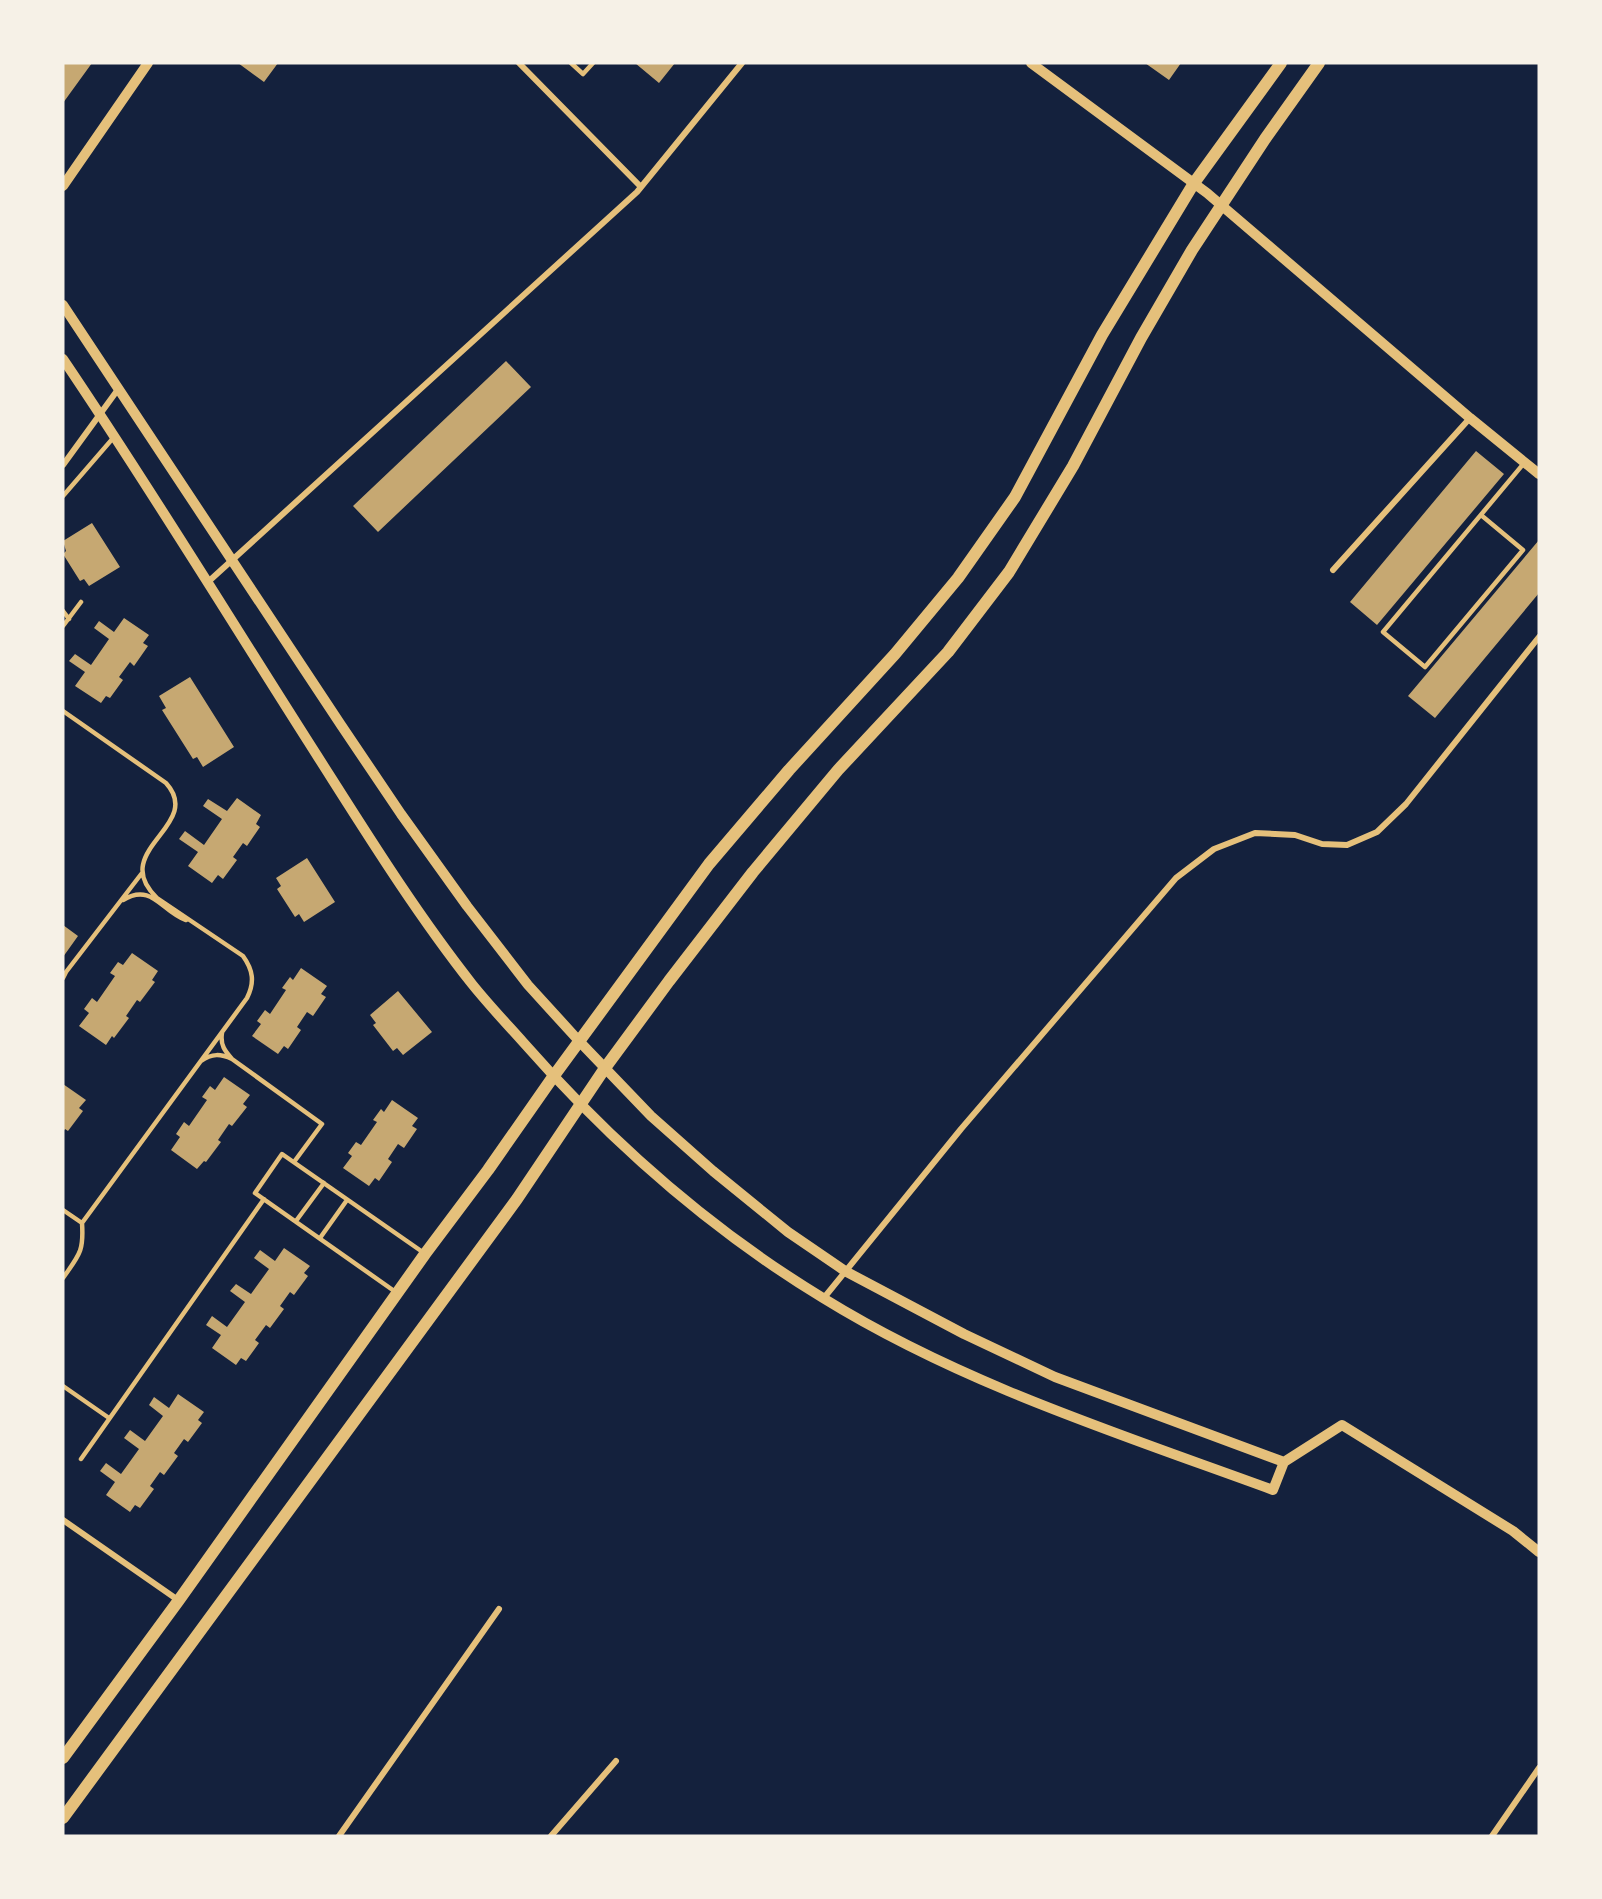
<svg xmlns="http://www.w3.org/2000/svg" width="1602" height="1899" viewBox="0 0 1602 1899" font-family="Rubik,sans-serif">
<style>
.building{fill:#c6a872}
.lines{fill:none;stroke-linecap:round;stroke-linejoin:round}
.service{stroke:#e5c07b;stroke-width:4.5}
.minor{stroke:#e5c07b;stroke-width:6}
.tertiary{stroke:#e5c07b;stroke-width:10}
.secondary{stroke:#e5c07b;stroke-width:12}
</style>
<rect width="100%" height="100%" fill="#14213d"/>
<path class="building" d="M63,63H92L63,103Z
M238,63H278L264,82Z
M635,63H675L659,83Z
M1145,63H1181L1169,80Z
M506,361L531,387L378,532L353,506Z
M1476,451L1504,474L1377,625L1350,602Z
M92,523L120,567L89,586L84,579L80,581L63,554L66,551L63,541Z
M1539,540V593L1435,718L1408,696Z
M124,618L149,635L143,643L148,646L134,666L130,662L119,677L123,680L110,698L106,696L101,703L75,686L85,672L69,661L75,654L91,665L109,639L94,628L99,621L114,632Z
M190,677L234,747L203,767L197,757L193,759L162,710L166,708L159,696Z
M237,798L261,815L256,824L260,827L247,846L243,843L233,857L237,860L223,879L218,875L212,883L188,866L198,852L179,839L185,831L204,845L222,819L203,806L208,799L227,811Z
M307,858L335,902L304,922L299,914L295,917L277,889L281,886L276,878Z
M63,925L78,936L63,957Z
M132,953L158,971L152,980L155,982L140,1002L137,1000L126,1016L129,1018L114,1038L112,1036L106,1045L79,1026L89,1013L84,1009L92,998L97,1002L115,976L110,973L118,962L123,965Z
M301,968L327,986L321,994L326,997L313,1016L307,1012L297,1027L301,1030L288,1049L284,1046L278,1054L252,1036L261,1024L257,1021L265,1010L270,1014L286,990L282,988L290,977L293,980Z
M398,991L432,1032L403,1055L397,1048L393,1051L373,1025L376,1023L370,1015Z
M224,1077L250,1095L243,1104L247,1107L232,1126L229,1124L218,1140L221,1142L206,1162L204,1161L197,1169L171,1150L180,1137L176,1134L184,1122L189,1126L207,1100L202,1097L210,1086L215,1090Z
M63,1084L86,1100L79,1108L83,1111L68,1131L65,1129L63,1132Z
M392,1100L418,1118L412,1126L417,1129L404,1148L398,1144L388,1159L392,1162L379,1181L375,1178L369,1186L343,1168L352,1156L348,1153L356,1142L361,1145L377,1122L373,1120L381,1109L384,1112Z
M284,1248L310,1266L304,1273L308,1276L294,1295L290,1292L280,1306L284,1309L270,1328L266,1325L255,1340L259,1343L246,1361L241,1358L236,1365L212,1348L221,1335L206,1325L212,1316L227,1327L245,1302L230,1291L236,1284L251,1294L269,1269L254,1258L260,1250L275,1261Z
M178,1394L204,1412L198,1420L202,1423L188,1442L184,1439L174,1453L178,1456L164,1475L160,1472L150,1486L154,1489L140,1508L135,1505L130,1512L106,1495L115,1482L100,1471L106,1463L121,1474L139,1449L124,1438L130,1430L145,1441L163,1416L149,1405L154,1397L169,1408Z"/>
<g class="lines">
<path class="service" d="M571,63L583,74L593,63
M63,496L114,437
M1481,515L1523,550L1425,667L1383,632L1525,462
M63,611L69,619
M63,626L81,602
M63,711L166,783C205,826 107,850 157,898L243,956C253,970 255,982 247,998L82,1223
M123,900C152,882 162,912 186,920
M63,978L66,972L142,873
M232,1059L322,1124L294,1162
M201,1061C212,1053 221,1054 232,1059C225,1051 220,1045 222,1033
M63,1210L82,1223C84,1252 79,1255 63,1278
M296,1221L324,1183
M320,1238L347,1200
M397,1293L255,1193L282,1154L424,1253
M63,1386L109,1418
M81,1459L264,1199"/>
<path class="minor" d="M519,63L641,187
M63,465L119,388
M1333,570L1470,418
M208,582L637,192L742,63
M823,1299L961,1129L1176,878L1214,849L1255,833L1295,835L1322,844L1347,845L1377,832L1406,804L1539,637
M63,1520L178,1600
M339,1836L499,1609
M551,1836L616,1761
M1492,1836L1539,1768"/>
<path class="tertiary" d="M1031,63L1207,193L1470,418L1539,474
M63,186L148,63
M63,305L341,725L401,814L467,906L528,985L579,1041L651,1116L713,1171L788,1232L845,1271L964,1334L1055,1377L1284,1462
M63,359C151,489 233,624 318,757C367,834 416,913 472,984C488,1004 506,1023 523,1042C610,1141 711,1230 823,1298C962,1384 1120,1434 1273,1490L1284,1462L1342,1425L1513,1531L1539,1552"/>
<path class="secondary" d="M63,1758L179,1600L425,1254L488,1170L553,1077L709,864L789,770L895,654L958,578L1015,497L1102,335L1194,183L1281,63
M63,1818L517,1199L605,1068L669,981L753,872L838,770L948,652L1009,572L1073,466L1141,338L1192,250L1265,139L1319,63"/>
</g>
<rect width="1602" height="1899" fill="none" stroke="#f6f1e7" stroke-width="129"/>
</svg>
